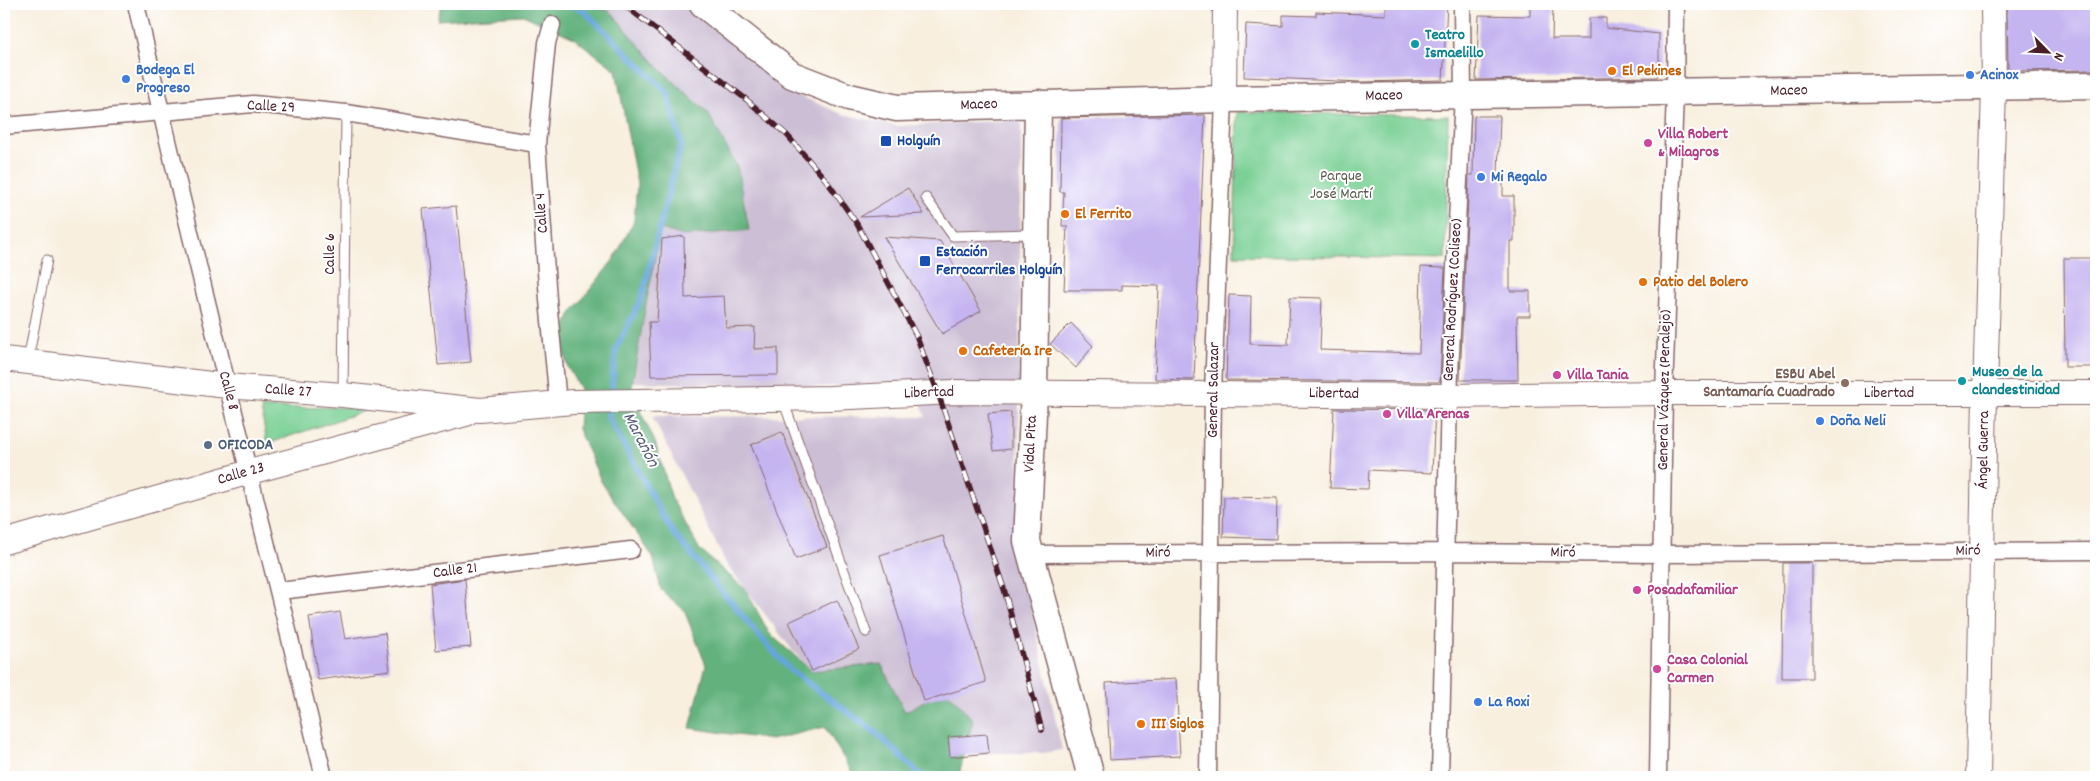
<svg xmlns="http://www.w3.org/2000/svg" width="2100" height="781" viewBox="0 0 2100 781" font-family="Dekko,sans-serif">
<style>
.industrial{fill:#ccbed4}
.green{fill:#7ad095;stroke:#627860}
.forest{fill:#63b27e;stroke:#566854}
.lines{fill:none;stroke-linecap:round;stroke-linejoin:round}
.stream{stroke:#65a6d9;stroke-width:6}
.building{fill:#c4b4f0}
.lane-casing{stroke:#87686a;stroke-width:11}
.street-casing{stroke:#87686a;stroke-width:19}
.secondary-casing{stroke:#87686a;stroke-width:26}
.primary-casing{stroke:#87686a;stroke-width:29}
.lane{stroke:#fff;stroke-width:9}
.street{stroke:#fff;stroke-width:16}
.secondary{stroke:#fff;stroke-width:24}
.primary{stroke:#fff;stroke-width:26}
.rail-casing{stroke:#4a1f2b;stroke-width:5.5}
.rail{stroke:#fff;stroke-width:4;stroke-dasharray:11;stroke-linecap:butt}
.culture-dot{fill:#0f9aa8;stroke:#fff;stroke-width:2}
.food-dot{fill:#e8710a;stroke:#fff;stroke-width:2}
.shop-dot{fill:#3f7fe0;stroke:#fff;stroke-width:2}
.transit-dot{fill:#1a4fb4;stroke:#fff;stroke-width:2}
.hotel-dot{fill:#d1479c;stroke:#fff;stroke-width:2}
.education-dot{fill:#8d6e63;stroke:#fff;stroke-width:2}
.service-dot{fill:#5c6f8a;stroke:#fff;stroke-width:2}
.labels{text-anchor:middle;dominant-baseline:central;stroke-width:4;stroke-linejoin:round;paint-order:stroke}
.culture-label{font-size:16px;font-weight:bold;fill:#0d838f;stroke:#fff;text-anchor:start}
.shop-label{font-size:16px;font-weight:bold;fill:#366cbe;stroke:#fff;text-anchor:start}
.food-label{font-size:16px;font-weight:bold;fill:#c56008;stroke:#fff;text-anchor:start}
.street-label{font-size:16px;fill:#4a1f2b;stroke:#fff}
.hotel-label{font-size:16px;font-weight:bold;fill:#b23c85;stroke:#fff;text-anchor:start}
.transit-label{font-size:16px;font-weight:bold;fill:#164399;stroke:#fff;text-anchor:start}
.park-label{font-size:16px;fill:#5b5d50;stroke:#fff}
.education-label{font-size:16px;font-weight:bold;fill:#785e54;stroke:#fff;text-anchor:end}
.service-label{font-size:16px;font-weight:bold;fill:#4e5e75;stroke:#fff;text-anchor:start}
.water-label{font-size:18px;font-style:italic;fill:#565c79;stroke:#fff}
</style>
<rect width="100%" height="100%" fill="#fff"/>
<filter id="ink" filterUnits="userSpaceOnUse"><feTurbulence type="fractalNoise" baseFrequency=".02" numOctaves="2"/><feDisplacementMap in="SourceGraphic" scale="10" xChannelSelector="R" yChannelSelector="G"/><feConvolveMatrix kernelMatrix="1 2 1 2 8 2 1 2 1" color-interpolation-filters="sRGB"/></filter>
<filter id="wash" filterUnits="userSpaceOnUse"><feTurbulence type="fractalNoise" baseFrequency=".0096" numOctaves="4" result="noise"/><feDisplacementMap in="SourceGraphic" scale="20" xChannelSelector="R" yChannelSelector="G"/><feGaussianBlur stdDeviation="1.12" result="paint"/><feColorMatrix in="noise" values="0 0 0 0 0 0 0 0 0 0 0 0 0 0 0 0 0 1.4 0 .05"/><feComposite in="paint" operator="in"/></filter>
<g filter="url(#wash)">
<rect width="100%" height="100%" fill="#f8efdf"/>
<path class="industrial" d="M578,4H683L786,90L842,114L897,126L1021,120L1018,546L1062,750L1043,753H989L950,757L812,671L793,651L727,565L652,416L926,417L913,383L809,387L634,382L645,309L661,228L737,166Z"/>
<path class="green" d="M1237,112L1448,116L1445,259L1234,255Z
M376,407L267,444L261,408Z"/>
<path class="forest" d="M442,4H589L611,12L659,68L708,113L737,167L749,230L684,236L661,229L645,309L631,392L655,442L672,499L700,550L746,590L769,633L812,671L881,664L905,712L924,701L949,693L973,720L959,775L942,777H855L825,727L771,740L690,728L706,665L684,610L661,590L653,557L602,483L578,429L580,389L568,368L561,341L570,315L614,259L634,221L637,184L616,70L574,38L523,15L437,20Z"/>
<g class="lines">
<path class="stream" d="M565,4L582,9L668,93L681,144L641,300L616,349L608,417L671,530L756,632L790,670L874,731L923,777"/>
</g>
<g id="blocks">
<path class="building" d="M1386,4H1447L1443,80L1362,82L1244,77L1246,24L1283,26V15L1316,16V12L1386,15Z
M2007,4H2096V70L2008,71Z
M1530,5H1553L1552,39H1589V18H1606V28L1659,34V71L1657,77L1476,80L1479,15L1530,16Z
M1205,115L1194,380L1155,379L1159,286L1122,285V290H1064L1067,226H1062L1064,192H1060L1061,118Z
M1474,116H1500L1498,174H1503V196H1514V241H1510V291H1530V316H1517L1518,380H1460L1469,175H1473Z
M908,188L924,214L860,217Z
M456,206L471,362L438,365L423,209Z
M684,236L685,298L724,296L726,328L755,327L754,349L778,348V375L651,376L649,322H657L662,239Z
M884,237L940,241L981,311L942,334Z
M2064,258H2094L2096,367H2065Z
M1421,267L1445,268L1440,381L1438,382L1226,380L1229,295L1251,296L1250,344L1288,345L1290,297L1322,298L1320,350L1419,353Z
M1071,323L1093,346L1076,368L1050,344Z
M1334,409L1435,410L1432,473L1369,470L1368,489L1330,488Z
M1011,412V449L993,451L988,414Z
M782,432L827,547L796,559L751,445Z
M1224,497L1277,498L1276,539L1223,537Z
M943,536L986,682L924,701L880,555Z
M1783,563H1812V678H1782Z
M465,579L471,647L436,650L430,584Z
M837,600L859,649L812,671L789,622Z
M340,612L345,639L385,633L390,670L318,680L309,617Z
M1176,679L1180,756L1110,760L1106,683Z
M987,734L989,753L950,757L948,737Z"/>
</g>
</g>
<g filter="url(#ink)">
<use href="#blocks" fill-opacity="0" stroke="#87686a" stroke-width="1"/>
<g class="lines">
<defs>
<path id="lane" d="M926,198L953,236L1033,234
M28,360L47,260
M343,395L346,113
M783,400L866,632"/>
<path id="street" d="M136,4C195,262 261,519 324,777
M552,25L547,43L537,144L548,300L558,403
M4,126L253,104L346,113L537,144
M1031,554L1444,552L1662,554L2096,551
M279,591L631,550
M1208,777L1213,393L1224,99
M1440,777L1449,396L1463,94L1462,4
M1658,777L1664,393L1675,93L1676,4"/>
<path id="secondary" d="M1224,99L1225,4
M4,359L227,386L343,395L480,410L573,402L830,398L954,392L1449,396L1664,393H2096
M4,542L250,472L466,414
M1978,777L1985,393L1994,88L1993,4"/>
<path id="primary" d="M703,4L792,75L849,97L897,108L1224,99L2096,85
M1038,103L1034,393L1027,541L1091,777"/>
</defs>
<use href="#lane" class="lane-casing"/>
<use href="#street" class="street-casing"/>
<use href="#secondary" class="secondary-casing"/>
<use href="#primary" class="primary-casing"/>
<use href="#lane" class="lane"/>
<use href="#street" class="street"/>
<use href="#secondary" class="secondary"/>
<use href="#primary" class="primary"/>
<defs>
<path id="rail" d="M623,4L747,100L787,135L826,180L857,224L916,335L938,393L1004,589L1042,730"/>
</defs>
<use href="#rail" class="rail-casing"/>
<use href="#rail" class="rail"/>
</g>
</g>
<g class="culture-dot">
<circle cx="1415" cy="44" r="5"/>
<circle cx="1962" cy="381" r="5"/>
</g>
<g class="food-dot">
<circle cx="1612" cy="71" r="5"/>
<circle cx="1065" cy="214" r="5"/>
<circle cx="1643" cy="282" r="5"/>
<circle cx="963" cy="351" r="5"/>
<circle cx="1141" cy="724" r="5"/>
</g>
<g class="shop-dot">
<circle cx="1970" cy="75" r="5"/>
<circle cx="126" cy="79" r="5"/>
<circle cx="1481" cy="177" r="5"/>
<circle cx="1820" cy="421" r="5"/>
<circle cx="1478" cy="702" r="5"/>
</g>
<g class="transit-dot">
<rect x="880" y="135" width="12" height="12" rx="2.5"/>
<rect x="919" y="255" width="12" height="12" rx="2.5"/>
</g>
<g class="hotel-dot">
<circle cx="1648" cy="143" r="5"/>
<circle cx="1557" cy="375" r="5"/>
<circle cx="1387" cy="414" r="5"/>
<circle cx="1637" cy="590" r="5"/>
<circle cx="1657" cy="669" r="5"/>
</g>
<circle class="education-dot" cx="1845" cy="383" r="5"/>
<circle class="service-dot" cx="208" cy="445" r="5"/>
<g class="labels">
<g class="culture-label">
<text x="1425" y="35">Teatro<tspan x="1425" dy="18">Ismaelillo</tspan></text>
<text x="1972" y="372">Museo de la<tspan x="1972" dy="18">clandestinidad</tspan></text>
</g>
<g class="shop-label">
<text x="136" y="70">Bodega El<tspan x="136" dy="18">Progreso</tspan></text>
<text x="1980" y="75">Acinox</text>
<text x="1491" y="177">Mi Regalo</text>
<text x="1830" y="421">Doña Neli</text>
<text x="1488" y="702">La Roxi</text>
</g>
<g class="food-label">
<text x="1622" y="71">El Pekines</text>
<text x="1075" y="214">El Ferrito</text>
<text x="1653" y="282">Patio del Bolero</text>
<text x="973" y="351">Cafetería Ire</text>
<text x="1151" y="724">III Siglos</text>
</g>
<g class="street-label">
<text transform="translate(1789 91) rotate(-1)">Maceo</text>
<text transform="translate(1384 96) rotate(-1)">Maceo</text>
<text transform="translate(979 105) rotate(-2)">Maceo</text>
<text transform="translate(271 107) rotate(3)">Calle 29</text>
<text transform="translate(542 213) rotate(-94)">Calle 4</text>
<text transform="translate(330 254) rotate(-90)">Calle 6</text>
<text transform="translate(1453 300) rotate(-87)">General Rodríguez (Coliseo)</text>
<text transform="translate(1214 390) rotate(-89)">General Salazar</text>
<text transform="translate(1665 390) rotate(-89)">General Vázquez (Peralejo)</text>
<text transform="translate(228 391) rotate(75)">Calle 8</text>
<text transform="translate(288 391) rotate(4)">Calle 27</text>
<text transform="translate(929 393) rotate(-2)">Libertad</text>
<text x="1889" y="393">Libertad</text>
<text transform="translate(1334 394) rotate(1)">Libertad</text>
<text transform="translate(1031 444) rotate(-87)">Vidal Pita</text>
<text transform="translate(1984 450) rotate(-89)">Ángel Guerra</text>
<text transform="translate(241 474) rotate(-16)">Calle 23</text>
<text transform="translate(1968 551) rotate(-1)">Miró</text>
<text transform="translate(1158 553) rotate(-1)">Miró</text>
<text transform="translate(1563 553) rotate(1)">Miró</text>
<text transform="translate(455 571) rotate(-7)">Calle 21</text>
</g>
<g class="hotel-label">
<text x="1658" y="134">Villa Robert<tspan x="1658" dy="18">&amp; Milagros</tspan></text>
<text x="1567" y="375">Villa Tania</text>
<text x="1397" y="414">Villa Arenas</text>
<text x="1647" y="590">Posadafamiliar</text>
<text x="1667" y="660">Casa Colonial<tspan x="1667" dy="18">Carmen</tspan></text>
</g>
<g class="transit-label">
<text x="897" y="141">Holguín</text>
<text x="936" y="252">Estación<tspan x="936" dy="18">Ferrocarriles Holguín</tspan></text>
</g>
<g class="park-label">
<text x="1341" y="176">Parque<tspan x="1341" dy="18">José Martí</tspan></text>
</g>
<g class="education-label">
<text x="1835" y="374">ESBU Abel<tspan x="1835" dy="18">Santamaría Cuadrado</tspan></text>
</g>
<g class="service-label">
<text x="218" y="445">OFICODA</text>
</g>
<g class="water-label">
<text transform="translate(640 440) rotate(63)">Marañón</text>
</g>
</g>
<rect width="2100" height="781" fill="none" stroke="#fff" stroke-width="20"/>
<g transform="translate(2048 52) rotate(114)" stroke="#ffffff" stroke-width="4" paint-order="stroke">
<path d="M0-4L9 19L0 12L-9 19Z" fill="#4a1f2b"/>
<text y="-8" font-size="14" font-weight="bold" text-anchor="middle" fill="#4a1f2b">N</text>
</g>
</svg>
